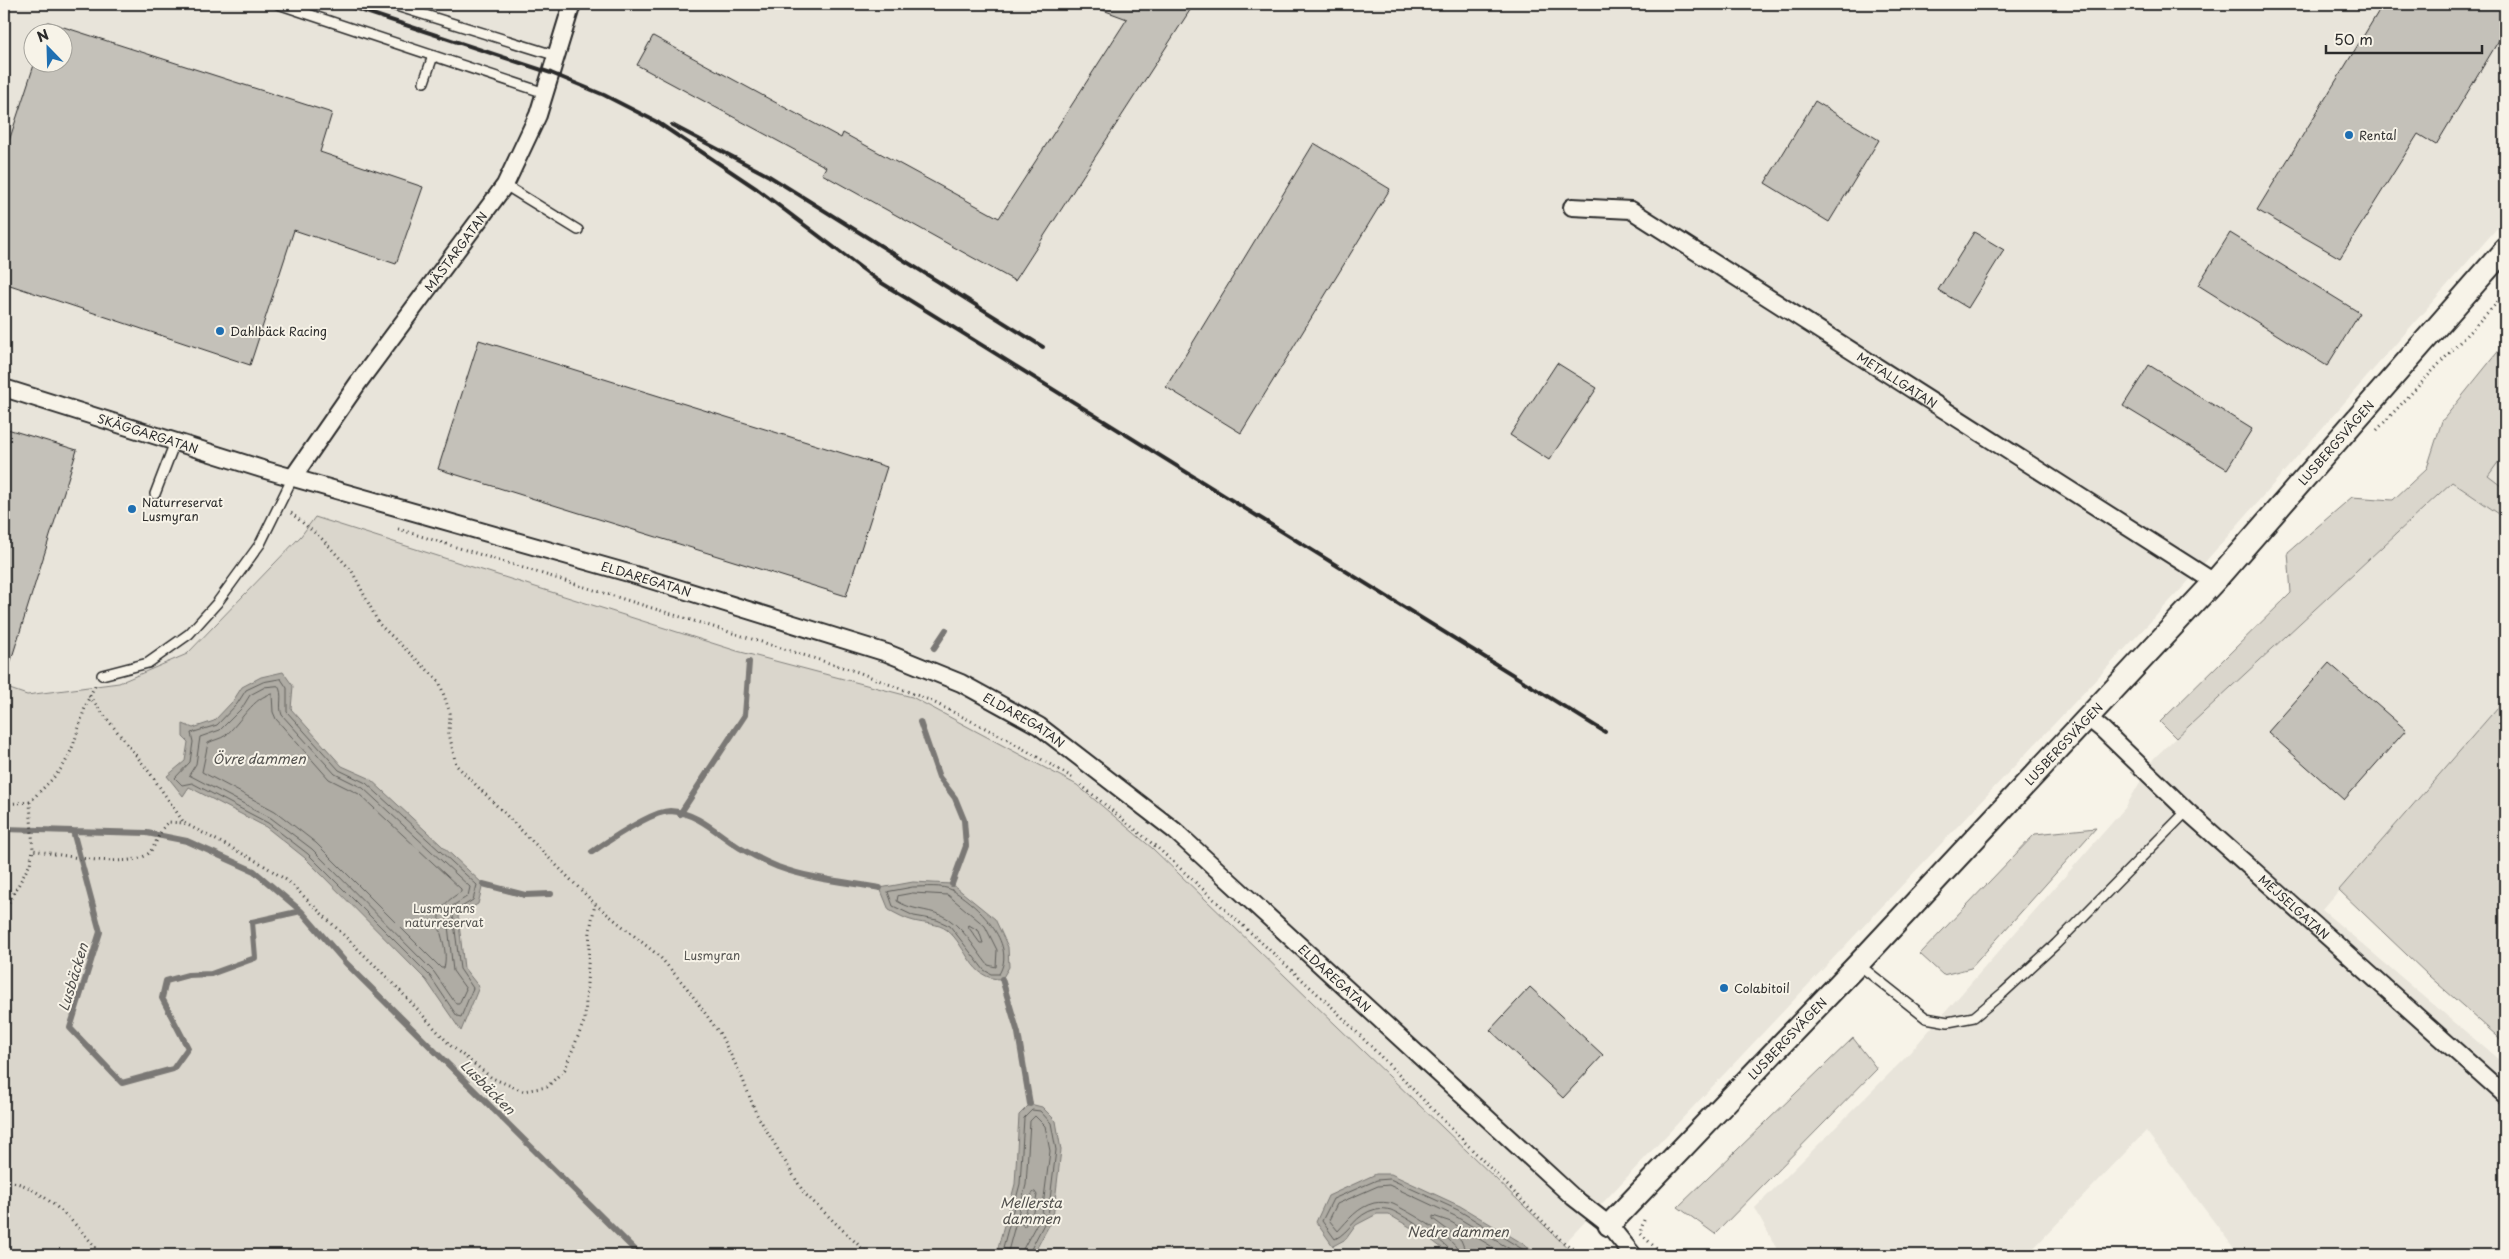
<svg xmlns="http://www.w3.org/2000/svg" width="2509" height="1259" viewBox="0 0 2509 1259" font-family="'Playpen Sans',sans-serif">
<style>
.built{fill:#e8e4da;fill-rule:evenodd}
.green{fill:#dad6cc;stroke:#82807c}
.water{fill:#afaca4;stroke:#7a7874}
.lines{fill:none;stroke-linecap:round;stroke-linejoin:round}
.shore{stroke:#605f5b;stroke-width:1}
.stream{stroke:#7a7874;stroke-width:6}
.building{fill:#c4c1b9;stroke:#2b2b2b}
.service-casing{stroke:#2b2b2b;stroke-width:12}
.minor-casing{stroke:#2b2b2b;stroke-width:20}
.tertiary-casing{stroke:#2b2b2b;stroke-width:25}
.path{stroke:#2b2b2b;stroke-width:3;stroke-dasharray:1 4;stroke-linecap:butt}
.service{stroke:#f7f3e8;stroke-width:9}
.minor{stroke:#f7f3e8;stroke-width:16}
.tertiary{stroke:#f7f3e8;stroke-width:21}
.rail{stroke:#2b2b2b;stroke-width:4}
.poi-dot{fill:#1f6fb2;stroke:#f7f3e8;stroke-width:2}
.labels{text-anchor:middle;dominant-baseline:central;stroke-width:4;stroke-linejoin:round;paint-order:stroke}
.poi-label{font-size:12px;fill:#2b2b2b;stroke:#f7f3e8;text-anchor:start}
.street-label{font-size:12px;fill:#2b2b2b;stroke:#f7f3e8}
.park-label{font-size:12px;fill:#575653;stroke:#f7f3e8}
.water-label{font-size:14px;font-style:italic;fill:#53524f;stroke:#f7f3e8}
</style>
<rect width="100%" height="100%" fill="#f7f3e8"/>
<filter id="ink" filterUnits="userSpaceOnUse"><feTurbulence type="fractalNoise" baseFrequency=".02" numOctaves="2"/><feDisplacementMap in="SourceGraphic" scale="10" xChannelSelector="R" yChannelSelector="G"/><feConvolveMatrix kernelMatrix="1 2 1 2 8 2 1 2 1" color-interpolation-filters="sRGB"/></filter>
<g filter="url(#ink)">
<path class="built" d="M4,4H2505V219L2185,585L1563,1245L1152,848L301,536L187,654L119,683L4,698ZM32,32H62V62H32Z
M2505,413V699L2322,910L2505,1065V1255H2239L2146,1131L2027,1255H1780L1755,1208L1904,1059L2125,808L2154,758L2452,482Z"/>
<path class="green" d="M2505,343V453L2488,476L2505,489V518L2452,482L2176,738L2160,722L2291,593L2288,552L2352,497L2393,500L2427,468L2442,421Z
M315,517L737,651L912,697L1077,785L1152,848L1575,1255H4V687L27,695L119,683L187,654L301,536Z
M2505,699V1043L2429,976L2339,890Z
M2096,828L1971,968L1943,975L1920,954L2035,834Z
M1853,1038L1877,1069L1715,1234L1678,1207Z"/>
<path class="water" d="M283,672L293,686L291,709L342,766L369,778L483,884L478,904L458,915L464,968L479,987L461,1031L426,980L305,858L266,827L189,787L183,796L167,776L185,761L188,742L183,737V724L193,728L214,721L233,701L242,687L261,677Z
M913,882L952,884L995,919L1008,947L1009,967L1002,979C970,980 968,947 947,930C938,923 925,924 914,921C905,919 897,914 889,910L880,888Z
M1030,1104L1042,1107L1056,1121L1061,1150L1053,1218L1033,1255H996L1015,1184L1019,1115Z
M1376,1174H1391L1460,1206L1542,1255H1451L1430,1239L1388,1214H1377L1356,1225L1346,1239L1333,1246L1316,1222L1328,1196Z"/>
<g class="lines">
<path class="shore" d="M281,679L287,688V712L339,770L366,783L477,885L473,900L455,911L453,915L460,969L473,988L461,1017L457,1016L430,976L308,854L268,823L192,783L182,785L175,778L190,762L193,742L191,733L217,725L237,704L246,690L263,682Z
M278,686C284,694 278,706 282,715L335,774L363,788L470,887L468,896L451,907L447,916L453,971L466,989L459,1004H456L434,972L312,849L271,818L189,775L196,764L200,737L220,730L242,708L250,695L265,687Z
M272,694L273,712L276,719L329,779L359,794L461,889V892C418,917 452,935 444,968H441L316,843L275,811L202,772L208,743C213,740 221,739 226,735C239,724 255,695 272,694Z
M913,887C924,887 943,885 952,890C976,904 1018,943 999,974H991L984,970L950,926L937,920L914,916L893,906L888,892Z
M913,893L948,895L985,926L997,950L996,967L988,965C974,948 962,924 941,915C926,909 911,910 897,901L898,896Z
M969,925L979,931L983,943H980L969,928Z
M1035,1192L1037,1195L1034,1212L1024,1227L1022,1224L1032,1194Z
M1001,1255L1020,1184L1024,1118L1032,1110L1040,1111L1051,1123L1056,1150L1048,1216L1028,1255
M1007,1255L1026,1185L1030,1121L1035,1116L1045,1126L1050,1151L1042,1214L1023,1249L1022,1255
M1453,1255C1452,1245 1403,1215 1391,1210C1387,1209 1380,1208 1376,1209C1355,1214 1350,1232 1335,1239L1322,1221L1333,1199L1377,1180L1390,1179L1458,1210L1532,1255
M1460,1255C1459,1240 1408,1211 1393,1204C1388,1202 1379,1202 1374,1203C1358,1207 1348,1220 1338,1231L1329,1220L1337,1204L1378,1186L1389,1185L1455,1216L1520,1255
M1467,1255L1461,1240L1433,1219V1216L1451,1222L1506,1255"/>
<path class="stream" d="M934,648L946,630
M920,722L939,777L955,798L964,820L966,846L952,884
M680,814L745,715L749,662
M4,829L73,831L100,932L70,1028L122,1083L173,1069L188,1048L162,998L166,981L188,975L211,974L255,958L252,922L301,911L346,963L640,1255
M73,831L147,833L187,841L254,871L301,911
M592,852C608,841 652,811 670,811C697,812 719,835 740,848C752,855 766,862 778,867C810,879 846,882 880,888
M483,884L525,895L551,894
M1002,979L1018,1033L1030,1104"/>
</g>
<path class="building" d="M1092,4H1194L1015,281L822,174L826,167L637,65L653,36L841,138L843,133L999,218L1127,19L1092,6Z
M2383,4H2505V30L2436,145L2418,134L2340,258L2257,210Z
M48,22L332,113L320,152L423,187L396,264L294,230L250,365L4,283V156L35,62H62V32H44Z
M1815,101L1879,140L1829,222L1765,183Z
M1314,143L1390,189L1241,433L1166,387Z
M1974,232L2004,250L1968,308L1938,290Z
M2230,233L2360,313L2327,366L2198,285Z
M479,340L887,467L846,596L438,469Z
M1557,363L1597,388L1549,460L1510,435Z
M2149,365L2252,429L2227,469L2123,406Z
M4,428L77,450L8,670H4Z
M2329,663L2406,730L2344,800L2268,732Z
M1530,987L1603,1055L1563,1098L1490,1030Z"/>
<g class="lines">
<defs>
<path id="service" d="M278,4L545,93
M390,4L557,56
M424,82L433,56
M505,185L578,230
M155,494L175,442
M102,675L148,663L189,634L217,603L260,544L293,477
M1858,964L1926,1018L1948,1022L1974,1017L2004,992L2056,944L2187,811"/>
<g id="minor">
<path id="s1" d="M1572,207L1631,210L2214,582"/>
<path id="s2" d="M4,388L262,469L632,574L887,653L961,683L1039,726L1175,831L1573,1197L1609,1225L1633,1255"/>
<path id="s3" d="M293,477L358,383L505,185L538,115L572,4"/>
<path id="s4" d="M2087,717L2103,730L2187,811L2505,1095"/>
</g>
<g id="tertiary">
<path id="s5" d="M1609,1225L1858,964L2214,582L2505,249"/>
</g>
</defs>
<use href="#service" class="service-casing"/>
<use href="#minor" class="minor-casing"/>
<use href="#tertiary" class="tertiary-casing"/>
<path class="path" d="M2377,430L2505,294
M291,513L322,539L352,571L379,624L439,681L450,713L449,733L456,765L595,904L659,956L687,988L720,1034L741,1075L756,1113L804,1193L869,1255
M398,529L858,672L929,700L1003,737L1075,779
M95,686C81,709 79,737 66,761C58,776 41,789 30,802L33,850C56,854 133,871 150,852C157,843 159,831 168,822L184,823L260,863L288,881L393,983L451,1046L492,1078L523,1091L547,1087L565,1069L585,1019L590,930L595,904
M89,696L150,773L184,823
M1081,785L1160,850L1332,1007L1561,1240L1581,1255
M4,804L30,802
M4,911L30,864L33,850
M4,1182C34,1177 85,1232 101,1255
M1644,1220L1640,1233L1663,1255"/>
<use href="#service" class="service"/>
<use href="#minor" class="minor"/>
<use href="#tertiary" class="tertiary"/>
<path class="rail" d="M342,4L551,73L604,95L657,122L757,189L877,280L1605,732
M672,125L769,176L1043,347"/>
</g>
</g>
<g class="poi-dot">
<circle cx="2349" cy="135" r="5"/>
<circle cx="220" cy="331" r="5"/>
<circle cx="132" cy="509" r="5"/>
<circle cx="1724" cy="988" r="5"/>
</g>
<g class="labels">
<g class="poi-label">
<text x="2359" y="135">Rental</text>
<text x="230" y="331">Dahlbäck Racing</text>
<text x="142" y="502">Naturreservat<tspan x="142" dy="14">Lusmyran</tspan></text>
<text x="1734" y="988">Colabitoil</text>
</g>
<g class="street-label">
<text stroke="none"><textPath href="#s3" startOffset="278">MÄSTARGATAN</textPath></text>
<text stroke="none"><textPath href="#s1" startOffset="375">METALLGATAN</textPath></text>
<text stroke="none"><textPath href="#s2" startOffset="151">SKÄGGARGATAN</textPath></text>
<text stroke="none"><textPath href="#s5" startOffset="1068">LUSBERGSVÄGEN</textPath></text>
<text stroke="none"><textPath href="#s2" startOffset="670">ELDAREGATAN</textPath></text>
<text stroke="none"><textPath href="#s2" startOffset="1075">ELDAREGATAN</textPath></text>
<text stroke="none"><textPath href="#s5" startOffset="662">LUSBERGSVÄGEN</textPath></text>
<text stroke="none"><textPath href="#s4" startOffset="281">MEJSELGATAN</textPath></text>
<text stroke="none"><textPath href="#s2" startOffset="1480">ELDAREGATAN</textPath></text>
<text stroke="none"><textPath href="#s5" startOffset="258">LUSBERGSVÄGEN</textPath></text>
</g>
<g class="park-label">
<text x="444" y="908">Lusmyrans<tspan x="444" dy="14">naturreservat</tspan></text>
<text x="712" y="955">Lusmyran</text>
</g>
<g class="water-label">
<text x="259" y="758">Övre dammen</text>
<text transform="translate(73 977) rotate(-73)">Lusbäcken</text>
<text transform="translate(488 1087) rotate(45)">Lusbäcken</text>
<text x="1031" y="1202">Mellersta<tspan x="1031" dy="16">dammen</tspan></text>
<text x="1458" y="1231">Nedre dammen</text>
</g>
</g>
<rect width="2509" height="1259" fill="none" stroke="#f7f3e8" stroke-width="20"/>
<rect x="10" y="10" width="2489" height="1239" fill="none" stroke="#2b2b2b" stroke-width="2" filter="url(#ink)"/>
<g transform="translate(48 48) rotate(337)"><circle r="24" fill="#f7f3e8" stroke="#a5a39c"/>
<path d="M0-4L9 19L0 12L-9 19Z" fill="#1f6fb2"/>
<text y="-8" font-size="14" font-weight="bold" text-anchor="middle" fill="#2b2b2b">N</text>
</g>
<path d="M2326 45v8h156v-8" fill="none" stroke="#2b2b2b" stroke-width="2.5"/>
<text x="2334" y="45" font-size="15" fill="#2b2b2b" stroke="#f7f3e8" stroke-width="4" paint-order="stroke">50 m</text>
</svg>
